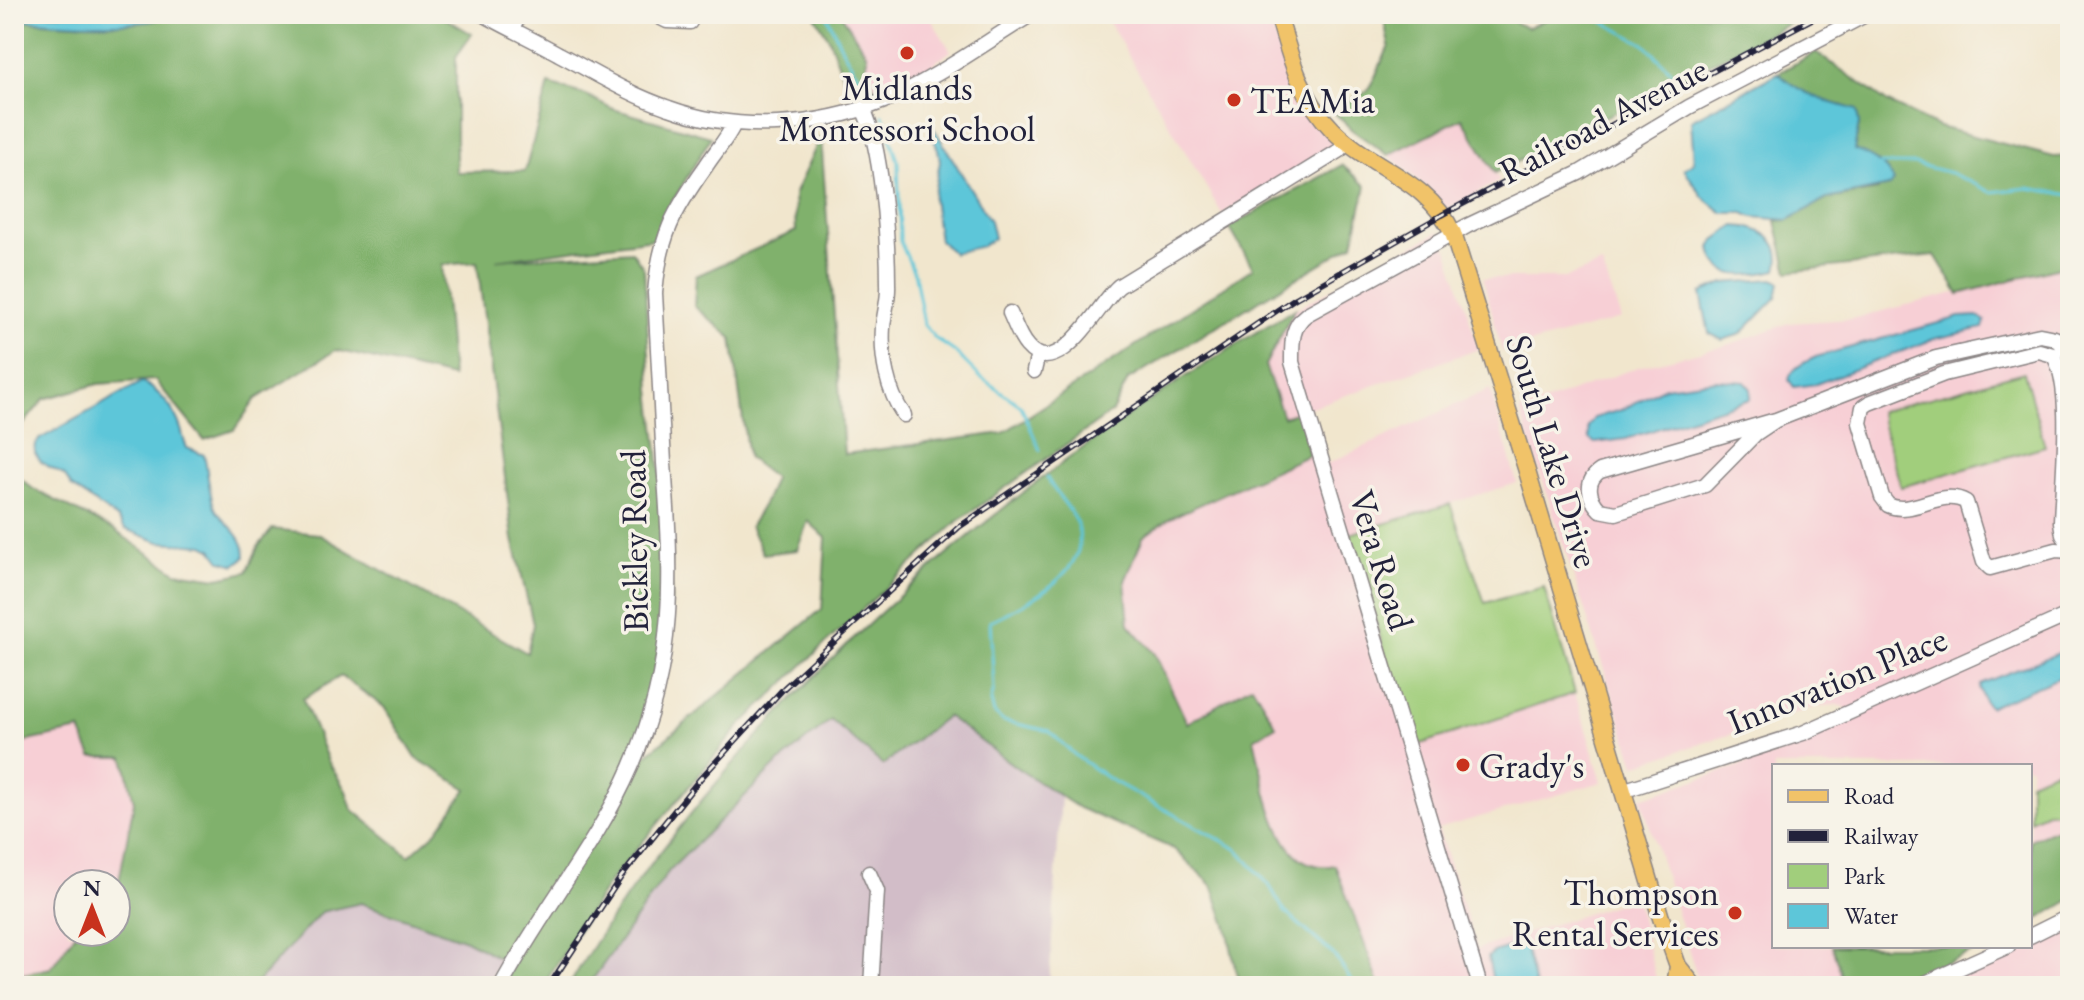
<svg xmlns="http://www.w3.org/2000/svg" width="2084" height="1000" viewBox="0 0 2084 1000" font-family="'EB Garamond',serif">
<style>
.built{fill:#f7cfd5}
.industrial{fill:#d2bdc8}
.green{fill:#a1ce7c;stroke:#62785c;stroke-width:2}
.forest{fill:#80b16c;stroke:#516a54;stroke-width:2;fill-rule:evenodd}
.water{fill:#5dc6d9;stroke:#40748a;stroke-width:2}
.lines{fill:none;stroke-linecap:round;stroke-linejoin:round}
.stream{stroke:#5dc6d9;stroke-width:3}
.minor-casing{stroke:#8a8484;stroke-width:17}
.major-casing{stroke:#8a8484;stroke-width:19}
.minor{stroke:#fff;stroke-width:14}
.major{stroke:#f1c369;stroke-width:16}
.rail-casing{stroke:#22223b;stroke-width:6}
.rail{stroke:#f7f3e8;stroke-width:3;stroke-dasharray:9;stroke-linecap:butt}
.poi-dot{fill:#c8321e;stroke:#f7f3e8;stroke-width:3}
.labels{text-anchor:middle;dominant-baseline:central;stroke-width:7;stroke-linejoin:round;paint-order:stroke}
.poi-label{font-size:36px;fill:#22223b;stroke:#f7f3e8;text-anchor:start}
.street-label{font-size:36px;fill:#22223b;stroke:#f7f3e8}
</style>
<rect width="100%" height="100%" fill="#f7f3e8"/>
<filter id="ink" filterUnits="userSpaceOnUse"><feTurbulence type="fractalNoise" baseFrequency=".0125" numOctaves="2"/><feDisplacementMap in="SourceGraphic" scale="16" xChannelSelector="R" yChannelSelector="G"/><feConvolveMatrix kernelMatrix="1 2 1 2 8 2 1 2 1" color-interpolation-filters="sRGB"/></filter>
<filter id="wash" filterUnits="userSpaceOnUse"><feTurbulence type="fractalNoise" baseFrequency=".006" numOctaves="4" result="noise"/><feDisplacementMap in="SourceGraphic" scale="32" xChannelSelector="R" yChannelSelector="G"/><feGaussianBlur stdDeviation="1.8" result="paint"/><feColorMatrix in="noise" values="0 0 0 0 0 0 0 0 0 0 0 0 0 0 0 0 0 1.4 0 .05"/><feComposite in="paint" operator="in"/></filter>
<g filter="url(#wash)">
<rect width="100%" height="100%" fill="#f1e6cd"/>
<path class="built" d="M841,14H928L951,51L919,74L877,93L866,70L867,55Z
M1104,14H1268L1284,67L1298,96L1339,146L1222,214Z
M1462,118L1500,181L1446,209L1432,192L1388,155Z
M1438,232L1448,251L1479,349L1283,417L1265,365L1295,309Z
M1602,264L1621,319L1502,351L1483,278H1565Z
M2070,264V832L2065,829L2054,830L2030,840V766H1774V946H1832L1845,986H1700L1641,798L1791,749L1827,731L1850,716L1844,707L1837,705L1815,707L1635,765L1520,411L1638,367L1725,346L1789,323L1851,319Z
M1490,389L1517,483L1351,534L1414,747L1575,693L1602,782L1438,829L1477,949L1636,898L1658,986H1380L1335,866L1321,869L1299,860L1277,829L1254,739L1275,726L1252,685L1187,723L1155,654L1129,624L1125,581L1143,537L1170,518L1309,455L1329,463Z
M80,729L124,757L134,802L119,881L116,885L68,884V932H76L51,968L14,976V744Z
M2070,923V986H1935L2020,946H2030V941Z"/>
<path class="industrial" d="M947,716L1061,796L1049,986H588L669,871L775,766L831,719L883,765Z
M361,903L466,940L500,959L487,986H254L321,912Z"/>
<path class="green" d="M2024,372L2045,446L1901,487L1879,412Z
M1450,504L1485,603L1544,587L1575,693L1412,747L1350,534Z
M2067,765L2070,771V811L2047,812L2030,820V781Z"/>
<path class="forest" d="M170,14H438L472,34L456,57V172L525,171L549,84L586,95L613,109L711,137L664,216L654,239L496,260L632,251L644,269L651,390L670,557L671,599L633,766L822,609L826,538L808,521L797,550L763,554L750,526L766,499L774,478L748,458L732,338L694,306L696,276L796,231L794,195L821,136L844,454L1003,433L1253,268L1229,227L1342,165L1366,186L1353,244L1128,380L1112,412L957,522L826,643L739,727L609,882L543,986H501L512,965L466,940L361,903L321,912L254,986H14V976L51,968L76,932H116V885L119,881L134,802L124,757H92L80,730L14,744V473L33,489L114,530L176,572L218,578L247,572L258,547L272,529L318,534L527,653L533,624L513,539L477,262L442,265L452,377L336,350L256,399L234,430L204,440L155,380L98,384L44,399L14,436V19C43,23 150,31 170,14ZM341,676L384,707L416,758L467,789L437,831L409,856L352,809L346,791L328,761L303,699Z
M814,14H841L867,55L866,70L877,93L850,95L829,39Z
M1383,14H1509L1516,23L1527,28L1559,14H1651L1667,20L1680,14H1743L1752,18L1760,14H1808L1495,173L1462,118L1388,155L1352,130L1332,110L1367,91L1375,77L1389,46Z
M1816,52L1888,103L1939,127L2054,157L2070,156V264L1959,294L1935,255L1788,272L1776,221L1788,220L1827,199L1878,190L1885,167L1854,150L1859,124L1843,106L1822,101L1794,88L1778,73Z
M1295,309L1265,365L1283,417L1300,411L1309,455L1170,518L1143,537L1125,581L1129,624L1155,654L1187,723L1252,685L1276,726L1254,739C1265,780 1275,879 1335,865L1380,986H1239L1227,928L1212,885L1174,849L1079,808L1020,770L947,716L883,765L831,720L775,766L669,871L588,986H569C606,919 654,859 702,800C866,603 1074,439 1295,309Z
M2065,829L2070,832V900L2030,924V840L2054,830Z
M1832,946H1986L1893,986H1845Z"/>
<path class="water" d="M14,14H170C149,31 44,22 14,19Z
M1778,73C1802,95 1827,102 1857,110L1859,124L1854,150C1869,155 1888,165 1893,181L1889,186L1827,199L1788,220L1752,217L1744,213H1723L1703,197L1684,169L1694,162L1691,120Z
M935,130L990,221L994,238L982,246L953,253L939,240L933,198L940,162L938,149L931,134Z
M1735,226C1760,227 1786,240 1777,270C1750,276 1717,283 1711,248L1715,240Z
M1773,279L1780,282L1777,297L1741,334L1722,340L1709,333L1701,293L1724,283Z
M1978,316L1985,321L1983,328L1934,339L1816,384L1794,387L1789,380C1792,367 1804,363 1816,357L1960,317Z
M1717,380L1745,382L1751,389L1750,399L1626,439L1595,443L1589,439L1588,427L1594,418L1621,410L1665,387Z
M142,382C160,391 175,410 181,429C183,436 184,442 187,448L204,455C208,470 209,499 216,510C227,526 245,535 245,557L235,565L221,561L212,549L204,545L159,542L125,529L117,518L72,487L65,476L41,462L35,453L36,444L40,439Z
M2064,651L2070,653V673L1990,707L1985,703L1979,689L1980,684Z
M1521,943L1525,946L1535,986H1494L1488,957L1494,952Z"/>
<g class="lines">
<path class="stream" d="M826,14L843,51L870,95
M1589,14L1644,44L1678,78
M883,115L898,161L900,241L915,275L924,325L936,339L955,352L979,376L1021,406L1040,450
M1881,164H1915L1951,173L1991,192L2028,188L2070,195
M1047,478C1055,494 1071,507 1077,524C1094,572 1025,604 990,621L994,688L991,701L994,713L1003,721L1049,731L1076,756L1109,779L1237,849L1269,885L1285,912L1334,955L1355,986"/>
</g>
</g>
<g filter="url(#ink)">
<g class="lines">
<defs>
<path id="minor" d="M483,14C508,28 534,40 559,54C595,73 630,95 669,108C738,133 816,128 884,101C936,79 984,43 1032,14
M653,14L667,21L690,22
M512,29L520,14
M863,109C882,145 888,241 888,284C889,299 884,313 883,327C881,357 887,391 904,415
M1010,313C1015,324 1019,337 1027,346C1059,384 1099,302 1119,286L1339,151L1347,142
M1034,371L1038,354
M1776,420L1755,434L1705,485L1616,513L1600,510C1588,498 1585,481 1600,471L1776,420L1936,358L2040,335L2055,338L2070,354
M2070,545L2063,535L2061,522C2062,483 2074,385 2053,355L2039,351L1944,374L1869,403L1863,407L1860,423L1882,497L1888,505C1913,517 1941,487 1966,502L1984,562L1990,568L2056,550L2070,551
M1622,791L1803,733L2070,614
M869,873L877,891L871,986
M2030,936L2070,916
M501,986C541,911 597,845 631,767C677,662 672,574 664,463C661,407 658,350 655,293C660,236 673,212 706,166C715,152 727,139 734,124
M1480,986L1292,362C1292,343 1291,326 1307,314L1467,226L1579,173L1689,107L1867,14
M1919,986L2008,946"/>
<path id="major" d="M1278,14C1290,57 1300,97 1333,130C1373,170 1426,178 1453,233L1526,468L1661,918L1678,966L1694,986
M1675,986L1678,966"/>
</defs>
<use href="#minor" class="minor-casing"/>
<use href="#major" class="major-casing"/>
<use href="#minor" class="minor"/>
<use href="#major" class="major"/>
<defs>
<path id="rail" d="M549,986L621,877L700,779L784,688L959,527L1294,299L1442,215L1821,14"/>
</defs>
<use href="#rail" class="rail-casing"/>
<use href="#rail" class="rail"/>
</g>
</g>
<g class="poi-dot">
<circle cx="907" cy="53" r="8"/>
<circle cx="1234" cy="100" r="8"/>
<circle cx="1463" cy="765" r="8"/>
<circle cx="1735" cy="913" r="8"/>
</g>
<g class="labels">
<g class="poi-label">
<text x="907" y="87" text-anchor="middle">Midlands<tspan x="907" dy="41">Montessori School</tspan></text>
<text x="1250" y="100">TEAMia</text>
<text x="1479" y="765">Grady's</text>
<text x="1719" y="892" text-anchor="end">Thompson<tspan x="1719" dy="41">Rental Services</tspan></text>
</g>
<g class="street-label">
<text transform="translate(1603 120) rotate(-28)">Railroad Avenue</text>
<text transform="translate(1553 451) rotate(73)">South Lake Drive</text>
<text transform="translate(634 541) rotate(-91)">Bickley Road</text>
<text transform="translate(1382 560) rotate(73)">Vera Road</text>
<text transform="translate(1837 680) rotate(-22)">Innovation Place</text>
</g>
</g>
<rect width="2084" height="1000" fill="none" stroke="#f7f3e8" stroke-width="48"/>
<rect x="1772" y="764" width="260" height="184" fill="#f7f3e8" stroke="#a29fa3" stroke-width="2"/>
<rect x="1788" y="790" width="40" height="12" fill="#f1c369" stroke="#a29fa3" stroke-width="2"/>
<text x="1844" y="804" font-size="24" fill="#22223b">Road</text>
<rect x="1788" y="830" width="40" height="12" fill="#22223b" stroke="#a29fa3" stroke-width="2"/>
<text x="1844" y="844" font-size="24" fill="#22223b">Railway</text>
<rect x="1788" y="864" width="40" height="24" fill="#a1ce7c" stroke="#a29fa3" stroke-width="2"/>
<text x="1844" y="884" font-size="24" fill="#22223b">Park</text>
<rect x="1788" y="904" width="40" height="24" fill="#5dc6d9" stroke="#a29fa3" stroke-width="2"/>
<text x="1844" y="924" font-size="24" fill="#22223b">Water</text>
<g transform="translate(92 908)"><circle r="38" fill="#f7f3e8" stroke="#a29fa3" stroke-width="2"/>
<path d="M0-6L14 30L0 20L-14 30Z" fill="#c8321e"/>
<text y="-12" font-size="22" font-weight="bold" text-anchor="middle" fill="#22223b">N</text>
</g>
</svg>
